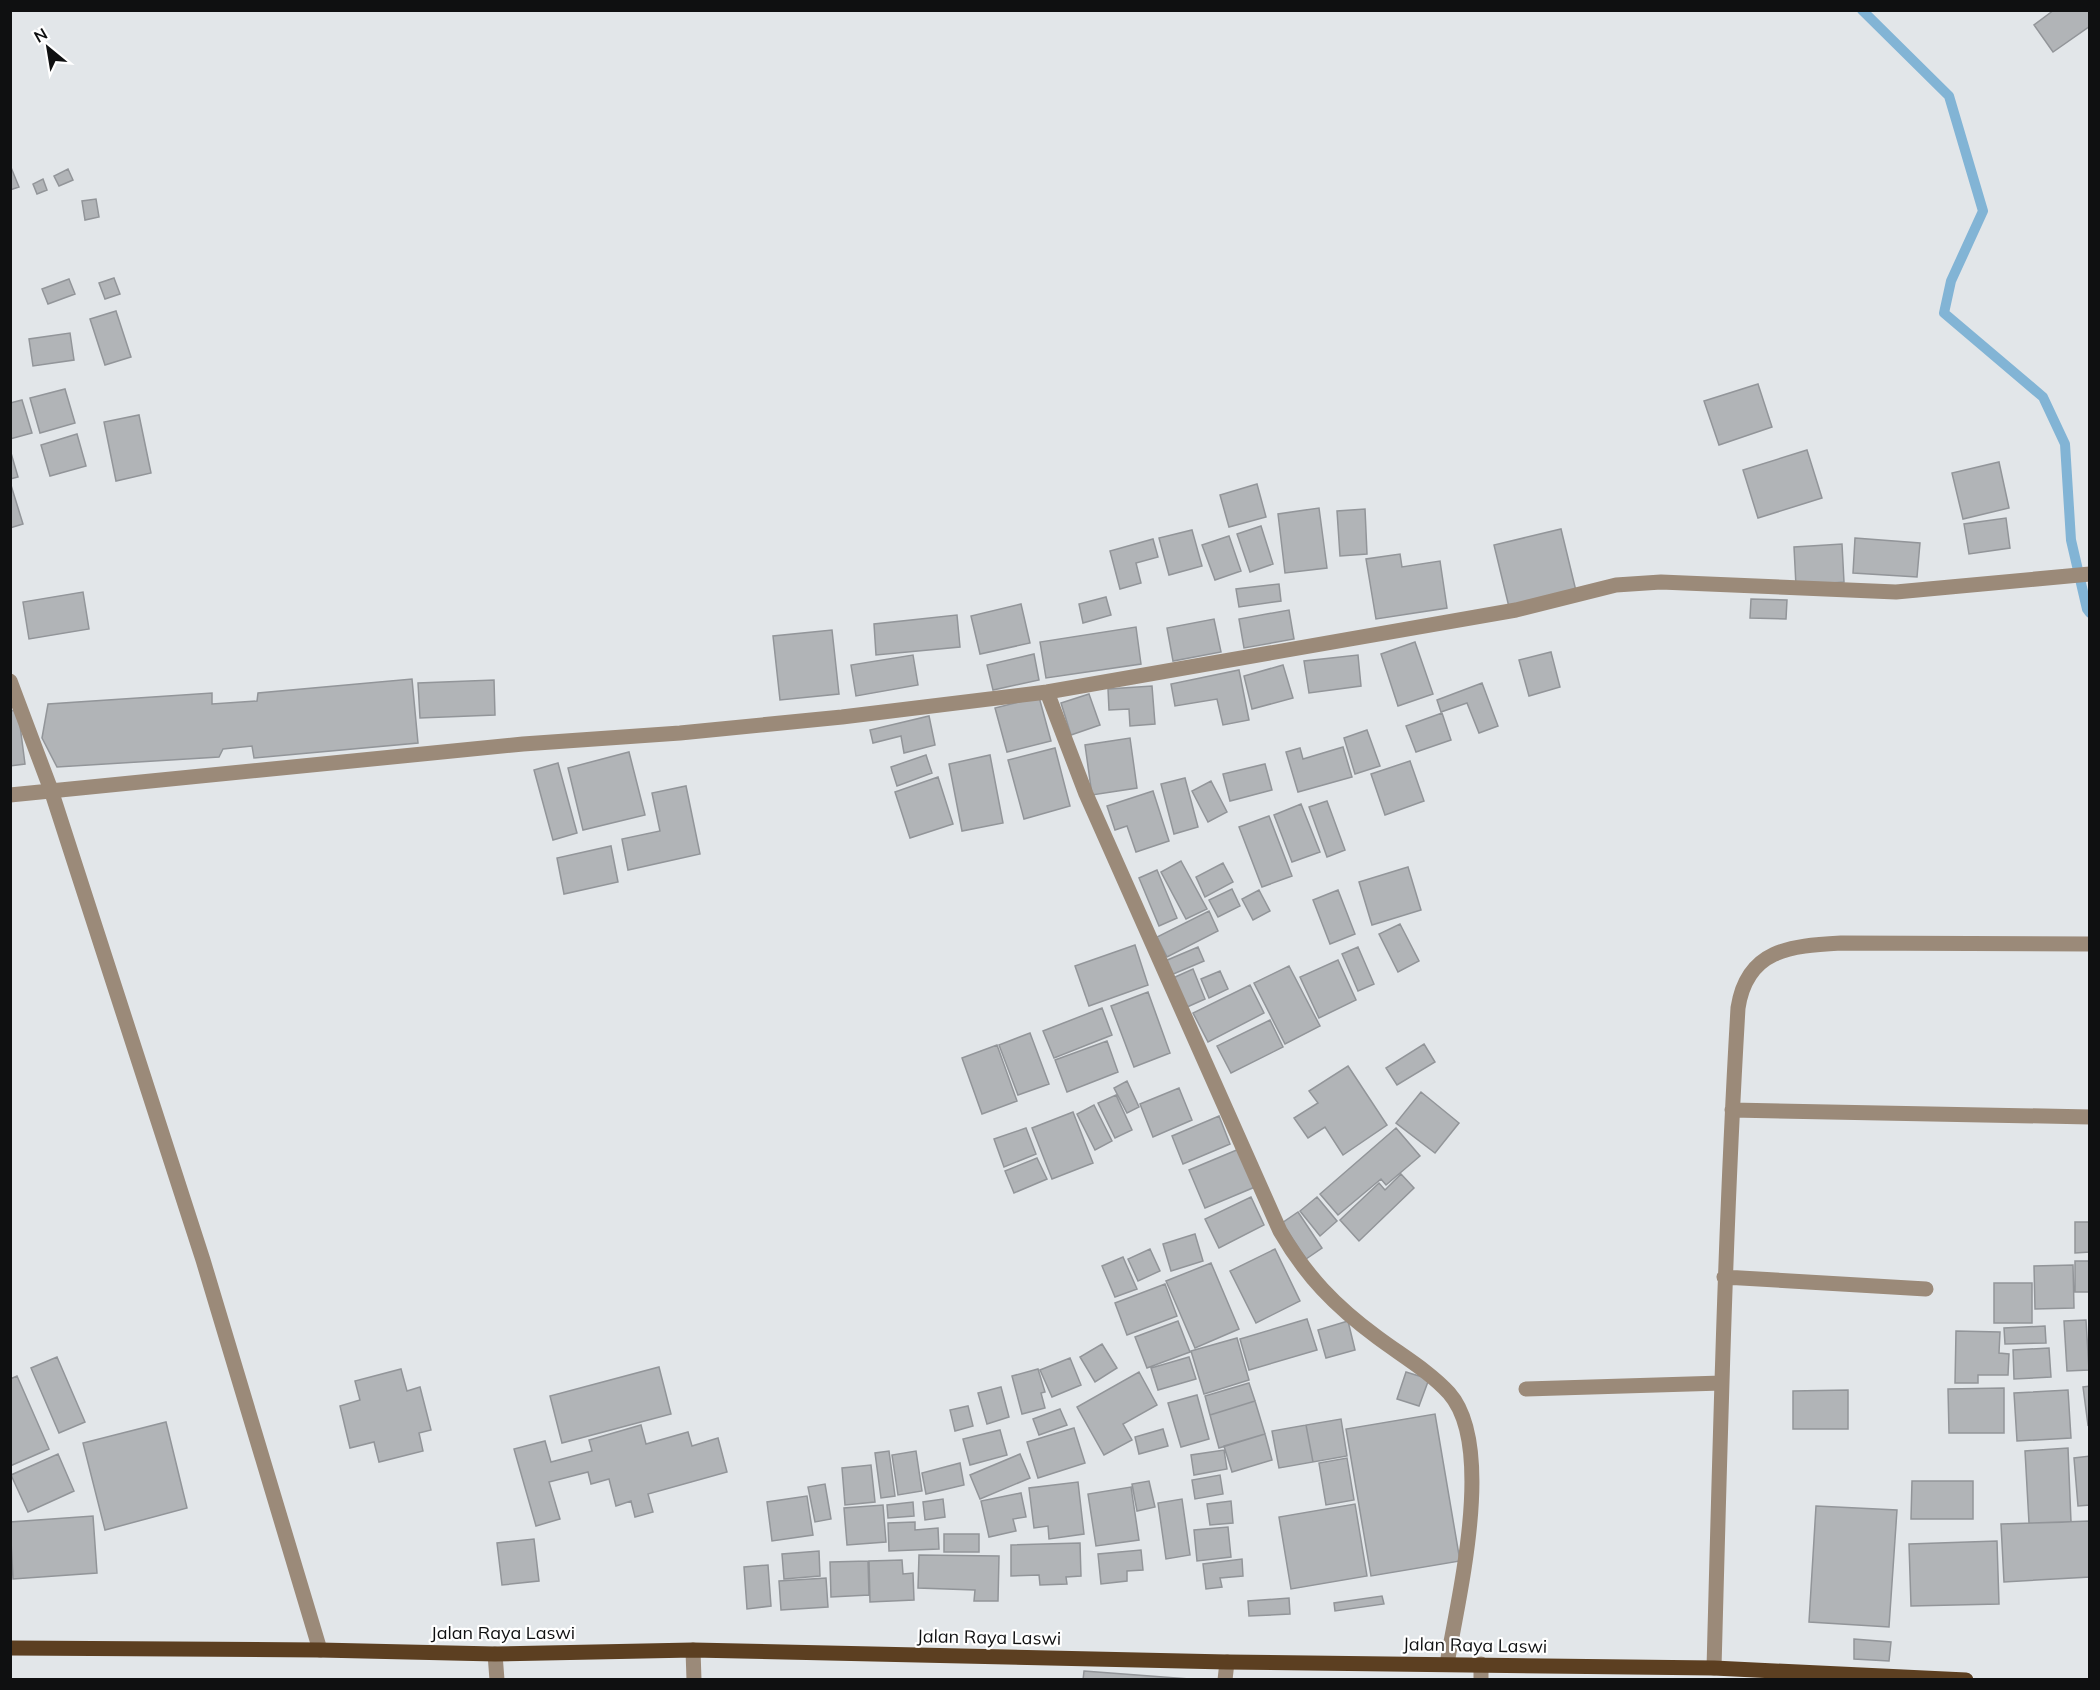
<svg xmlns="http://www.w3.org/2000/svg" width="2100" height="1690" viewBox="0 0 2100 1690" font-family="Mulish,sans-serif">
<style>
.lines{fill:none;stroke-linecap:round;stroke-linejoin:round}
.stream{stroke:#82b4d5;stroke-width:10}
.building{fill:#b1b4b7;stroke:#929599;stroke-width:1.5}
.lane{stroke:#9b8a79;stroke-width:15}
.street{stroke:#9b8a79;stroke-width:15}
.primary{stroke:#5c3f21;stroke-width:15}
.labels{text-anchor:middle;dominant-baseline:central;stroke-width:4.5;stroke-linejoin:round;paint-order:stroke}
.street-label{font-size:18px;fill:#0f1011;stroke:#fff}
</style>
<rect width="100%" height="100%" fill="#e2e6e9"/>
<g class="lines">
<path class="stream" d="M1862,10L1949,96L1983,211L1951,281L1944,313L2043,397L2065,444L2071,540L2087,609L2090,613"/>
</g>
<path class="building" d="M2054,10H2090V26L2053,52L2034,25Z
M10,165L19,187L10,190Z
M68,169L73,180L59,186L54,176Z
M43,179L47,190L37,194L33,184Z
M96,199L99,217L85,220L82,201Z
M114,278L120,294L105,299L99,283Z
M69,279L75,294L48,304L42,289Z
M116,311L131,357L105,365L90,319Z
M70,333L74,360L33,366L29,339Z
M1758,384L1772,427L1719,445L1704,401Z
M65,389L75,423L40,433L30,398Z
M22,400L32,433L10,439V403Z
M139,415L151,473L116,481L104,422Z
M77,434L86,466L50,476L41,445Z
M1807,450L1822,498L1758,518L1743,470Z
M11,453L18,477L10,479V453Z
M1999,462L2009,508L1963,519L1952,473Z
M10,482L23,524L10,528Z
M1257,484L1266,517L1229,527L1220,495Z
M1319,508L1327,568L1285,573L1278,514Z
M1365,509L1367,554L1340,556L1337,511Z
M2006,518L2010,548L1969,554L1964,524Z
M1261,526L1273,564L1250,572L1237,534Z
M1561,529L1576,591L1509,607L1494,545Z
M1192,530L1202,566L1169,575L1159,538Z
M1229,536L1241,571L1215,580L1202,545Z
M1855,538L1920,543L1917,577L1853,573Z
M1153,539L1158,557L1136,563L1141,583L1120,589L1110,551Z
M1842,544L1844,582L1796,586L1794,547Z
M1400,554L1402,567L1440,561L1447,608L1376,619L1366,559Z
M1279,584L1281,601L1239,607L1236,589Z
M83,592L89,629L29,639L23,602Z
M1106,597L1111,615L1083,623L1079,604Z
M1751,599L1787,600L1786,619L1750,618Z
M1021,604L1030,643L980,654L971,616Z
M1289,610L1294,639L1244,648L1239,619Z
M957,615L960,647L876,655L874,624Z
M1214,619L1221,652L1173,661L1167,628Z
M1136,627L1141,664L1046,678L1040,642Z
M832,630L839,694L780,700L773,636Z
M1415,642L1433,694L1398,706L1381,654Z
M1551,652L1560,687L1529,696L1519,660Z
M1034,654L1039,680L993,690L987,665Z
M913,655L918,685L856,696L851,665Z
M1358,655L1361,686L1309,693L1304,661Z
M1283,665L1293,698L1252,709L1244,676Z
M1239,670L1249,720L1223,725L1217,699L1175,706L1171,684Z
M412,679L418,743L254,758L252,746L223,749L219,757L57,767L42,738L48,704L212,693V704L257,701L258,693Z
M494,680L495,715L420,718L418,683Z
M1482,683L1498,726L1479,733L1467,703L1441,712L1437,700Z
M1152,686L1155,724L1130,726L1129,709L1109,710L1108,689Z
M1089,694L1100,725L1071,735L1061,703Z
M1039,697L1051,741L1007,752L995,708Z
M18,710L25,764L10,766V711Z
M1442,713L1451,740L1416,752L1406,726Z
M929,716L935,745L904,753L901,736L873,743L870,730Z
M1367,730L1380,766L1355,774L1344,738Z
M1130,738L1137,788L1092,795L1085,745Z
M1343,747L1352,777L1298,792L1286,752L1300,748L1303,759Z
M1055,748L1070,806L1024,819L1008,760Z
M629,752L645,815L583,830L568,768Z
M926,755L932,773L897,786L891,767Z
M990,755L1003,823L962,831L949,764Z
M1410,761L1424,801L1385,815L1371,774Z
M558,763L577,833L553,840L534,770Z
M1265,764L1272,790L1230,801L1223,774Z
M938,777L953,824L910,838L895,792Z
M1185,778L1198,827L1174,834L1161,784Z
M1211,781L1227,812L1208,822L1192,791Z
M686,786L700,854L628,870L622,839L660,831L652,793Z
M1153,791L1169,841L1136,852L1127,826L1115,830L1107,806Z
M1327,801L1345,850L1327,857L1309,807Z
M1301,804L1320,852L1292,862L1274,815Z
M1269,816L1292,876L1262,887L1239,827Z
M611,846L618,882L564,894L557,858Z
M1181,861L1207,909L1186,919L1161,872Z
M1223,863L1233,882L1205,897L1196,877Z
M1408,867L1421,910L1372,925L1359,882Z
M1157,870L1177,918L1159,926L1139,878Z
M1232,889L1240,906L1218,917L1209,900Z
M1259,890L1270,911L1253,920L1242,899Z
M1338,890L1355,934L1330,944L1313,900Z
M1209,911L1218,931L1167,957L1157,937Z
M1400,924L1419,961L1398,972L1379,934Z
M1135,945L1148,985L1089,1006L1075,966Z
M1198,947L1204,961L1171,975L1165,961Z
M1358,947L1374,984L1358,991L1342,954Z
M1338,960L1356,1000L1319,1018L1300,977Z
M1289,966L1320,1026L1285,1044L1254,983Z
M1193,969L1205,999L1185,1008L1173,978Z
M1220,971L1228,989L1209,998L1201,979Z
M1250,985L1264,1013L1208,1042L1193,1013Z
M1148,992L1170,1053L1134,1067L1111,1006Z
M1102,1008L1112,1035L1054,1058L1043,1031Z
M1270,1020L1283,1047L1231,1073L1217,1046Z
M1030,1033L1049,1084L1018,1095L999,1045Z
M1107,1041L1118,1072L1067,1092L1055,1060Z
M1424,1044L1435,1062L1397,1085L1386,1068Z
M997,1045L1017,1101L982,1114L962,1058Z
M1348,1066L1387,1125L1343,1155L1325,1127L1308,1138L1294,1118L1318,1103L1309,1091Z
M1127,1081L1139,1107L1127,1113L1114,1088Z
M1179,1088L1192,1120L1153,1137L1140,1104Z
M1421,1092L1459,1123L1435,1153L1396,1123Z
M1116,1095L1132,1130L1115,1138L1098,1103Z
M1094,1105L1112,1141L1095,1150L1077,1114Z
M1073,1112L1093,1163L1052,1179L1032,1128Z
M1219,1116L1230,1144L1183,1164L1172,1136Z
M1026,1128L1036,1154L1004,1167L994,1139Z
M1396,1128L1420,1156L1386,1185L1381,1179L1338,1215L1320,1194Z
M1239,1149L1255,1187L1205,1208L1189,1170Z
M1037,1158L1047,1179L1014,1193L1005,1171Z
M1401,1174L1414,1188L1359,1241L1340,1220L1379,1183L1385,1190Z
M1251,1197L1264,1225L1219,1248L1205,1219Z
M1317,1197L1337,1221L1320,1236L1300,1211Z
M1298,1212L1322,1248L1306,1259L1282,1223Z
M2075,1222H2090V1252L2075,1253Z
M1195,1234L1203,1261L1171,1271L1163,1244Z
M1150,1249L1160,1271L1138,1281L1128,1259Z
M1275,1249L1300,1301L1256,1323L1230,1271Z
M1123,1257L1137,1289L1115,1297L1102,1266Z
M2075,1261H2090V1292H2075Z
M1211,1263L1239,1329L1195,1348L1166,1281Z
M2073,1265L2074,1308L2035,1309L2034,1266Z
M1994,1283H2032V1323H1994Z
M1165,1284L1177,1316L1127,1335L1115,1303Z
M1307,1319L1317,1350L1249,1370L1240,1339Z
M2086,1320L2089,1370L2067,1371L2064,1321Z
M1178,1321L1190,1352L1147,1368L1135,1337Z
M1348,1321L1355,1350L1326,1358L1318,1330Z
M2045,1326L2046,1343L2005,1344L2004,1328Z
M1956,1331L2000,1332L1999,1353L2009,1354L2008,1375H1978V1383H1955Z
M1237,1338L1249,1380L1204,1394L1191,1351Z
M1102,1344L1117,1368L1095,1382L1080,1357Z
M2049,1348L2051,1377L2014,1379L2013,1350Z
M57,1357L85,1422L59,1433L31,1368Z
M1189,1357L1196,1379L1158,1390L1151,1368Z
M1070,1358L1081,1385L1052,1397L1040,1370Z
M659,1367L671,1414L562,1443L550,1396Z
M401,1369L407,1391L420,1387L431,1430L419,1433L423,1451L379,1462L374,1442L350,1448L340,1406L360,1400L355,1381Z
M1038,1369L1045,1392L1041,1393L1045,1408L1022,1414L1012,1376Z
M1139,1372L1157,1405L1123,1424L1132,1440L1104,1455L1077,1407Z
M1406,1372L1429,1379L1419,1406L1397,1399Z
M17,1376L49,1449L10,1466V1379Z
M1249,1383L1255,1401L1210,1415L1205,1396Z
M2090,1386V1424L2088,1425L2083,1387Z
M1001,1387L1009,1417L987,1424L978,1393Z
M2004,1388V1433H1949L1948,1389Z
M1848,1390V1429H1793V1391Z
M2068,1390L2071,1438L2017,1441L2014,1393Z
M1197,1395L1209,1439L1181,1447L1168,1403Z
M1255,1401L1265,1434L1219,1448L1210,1415Z
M968,1406L973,1426L955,1431L950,1410Z
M1060,1409L1067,1425L1039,1435L1033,1419Z
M1435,1414L1460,1561L1371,1576L1346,1429Z
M1341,1419L1347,1456L1313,1462L1306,1425Z
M166,1422L187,1508L105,1530L83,1443Z
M641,1425L646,1444L688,1432L692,1446L718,1438L727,1472L648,1494L653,1512L635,1517L631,1501L616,1506L609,1479L591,1484L588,1472L549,1482L560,1519L536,1526L514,1449L545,1441L551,1462L592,1451L589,1440Z
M1306,1425L1313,1462L1279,1468L1272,1431Z
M1074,1428L1085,1463L1038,1478L1027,1442Z
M1163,1429L1168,1446L1139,1454L1135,1437Z
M1000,1430L1007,1455L970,1465L963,1439Z
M1265,1434L1272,1460L1232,1472L1224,1446Z
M2068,1448L2071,1522L2029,1523L2025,1451Z
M1224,1450L1227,1469L1194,1475L1191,1455Z
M889,1451L895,1496L881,1498L875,1453Z
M916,1451L922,1491L898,1495L892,1455Z
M58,1454L74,1491L28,1512L11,1475Z
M1020,1454L1030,1478L980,1499L970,1475Z
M2090,1456V1505L2078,1506L2074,1458Z
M1347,1458L1354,1500L1326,1505L1319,1463Z
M960,1463L964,1485L926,1494L922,1473Z
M871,1465L875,1502L845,1505L842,1468Z
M1220,1475L1223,1494L1195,1499L1192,1480Z
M1149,1481L1155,1507L1137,1511L1132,1484Z
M1912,1481H1973V1519H1911Z
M1078,1482L1084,1534L1049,1539L1048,1526L1034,1528L1029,1488Z
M825,1484L831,1519L815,1522L808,1487Z
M1131,1487L1139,1540L1096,1546L1088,1494Z
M1021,1493L1026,1517L1013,1519L1016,1531L989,1537L981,1501Z
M807,1496L813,1535L772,1541L767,1502Z
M943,1499L945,1517L925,1520L923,1502Z
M1182,1499L1190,1555L1166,1559L1158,1503Z
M1231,1501L1233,1523L1210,1525L1207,1504Z
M913,1502L914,1516L888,1518L887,1505Z
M1355,1504L1367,1576L1291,1589L1279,1517Z
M883,1505L886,1542L847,1545L844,1508Z
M1816,1506L1897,1510L1889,1627L1809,1622Z
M93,1516L97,1573L13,1579L10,1522Z
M2090,1521V1577L2004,1582L2001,1524Z
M915,1522V1530L938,1528L939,1549L889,1551L888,1523Z
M1228,1527L1231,1557L1197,1561L1194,1530Z
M944,1534H979V1552H944Z
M534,1539L539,1581L502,1585L497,1543Z
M1997,1541L1999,1604L1911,1606L1909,1544Z
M1080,1543L1081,1576L1066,1577L1067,1584L1040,1585L1039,1575L1011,1576V1545Z
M1141,1550L1143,1570L1127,1571V1581L1101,1584L1098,1554Z
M819,1551L820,1576L784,1579L782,1554Z
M919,1555L999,1556L998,1601H974L975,1590L918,1588Z
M1242,1559L1243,1576L1220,1578L1222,1587L1206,1589L1203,1564Z
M902,1560L903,1574L913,1573L914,1600L870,1602L869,1561Z
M868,1561L869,1595L831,1597L830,1562Z
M768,1565L771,1606L747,1609L744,1567Z
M826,1578L828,1607L781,1610L779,1581Z
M1382,1596L1384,1604L1335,1611L1334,1603Z
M1289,1598L1290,1614L1249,1616L1248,1601Z
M1854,1639L1891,1642L1889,1661L1854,1659Z
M1084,1671L1203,1680H1083Z"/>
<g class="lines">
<path class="lane" d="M1732,1110L2090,1117
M1724,1277L1926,1289
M1526,1389L1722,1383
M495,1654L497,1680
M1714,1668C1720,1448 1725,1228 1738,1008C1747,949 1790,946 1841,943L2090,944"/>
<path class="street" d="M10,681L51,790L203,1260L320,1650
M1047,692L1086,794L1280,1231C1306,1276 1335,1306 1377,1337C1401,1355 1429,1371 1449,1393C1496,1446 1458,1598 1447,1664
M10,795L523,744L680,733L842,717L1047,692L1516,610L1616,585L1661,582L1896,592L2090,574
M693,1650L694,1680
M1225,1680L1227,1662
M1481,1680V1664"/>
<path class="primary" d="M10,1648L320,1650L495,1654L693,1650L1227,1662L1714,1668L1966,1680"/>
</g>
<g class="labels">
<g class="street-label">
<text x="503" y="1632">Jalan Raya Laswi</text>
<text transform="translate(989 1637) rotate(1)">Jalan Raya Laswi</text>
<text transform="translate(1475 1645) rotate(1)">Jalan Raya Laswi</text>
</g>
</g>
<rect width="2100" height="1690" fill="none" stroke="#0f1011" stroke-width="24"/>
<g transform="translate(48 48) rotate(330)" stroke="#ffffff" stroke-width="4.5" paint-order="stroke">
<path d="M0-4.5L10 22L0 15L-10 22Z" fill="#0f1011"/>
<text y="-9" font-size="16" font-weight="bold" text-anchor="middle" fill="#0f1011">N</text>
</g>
</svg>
